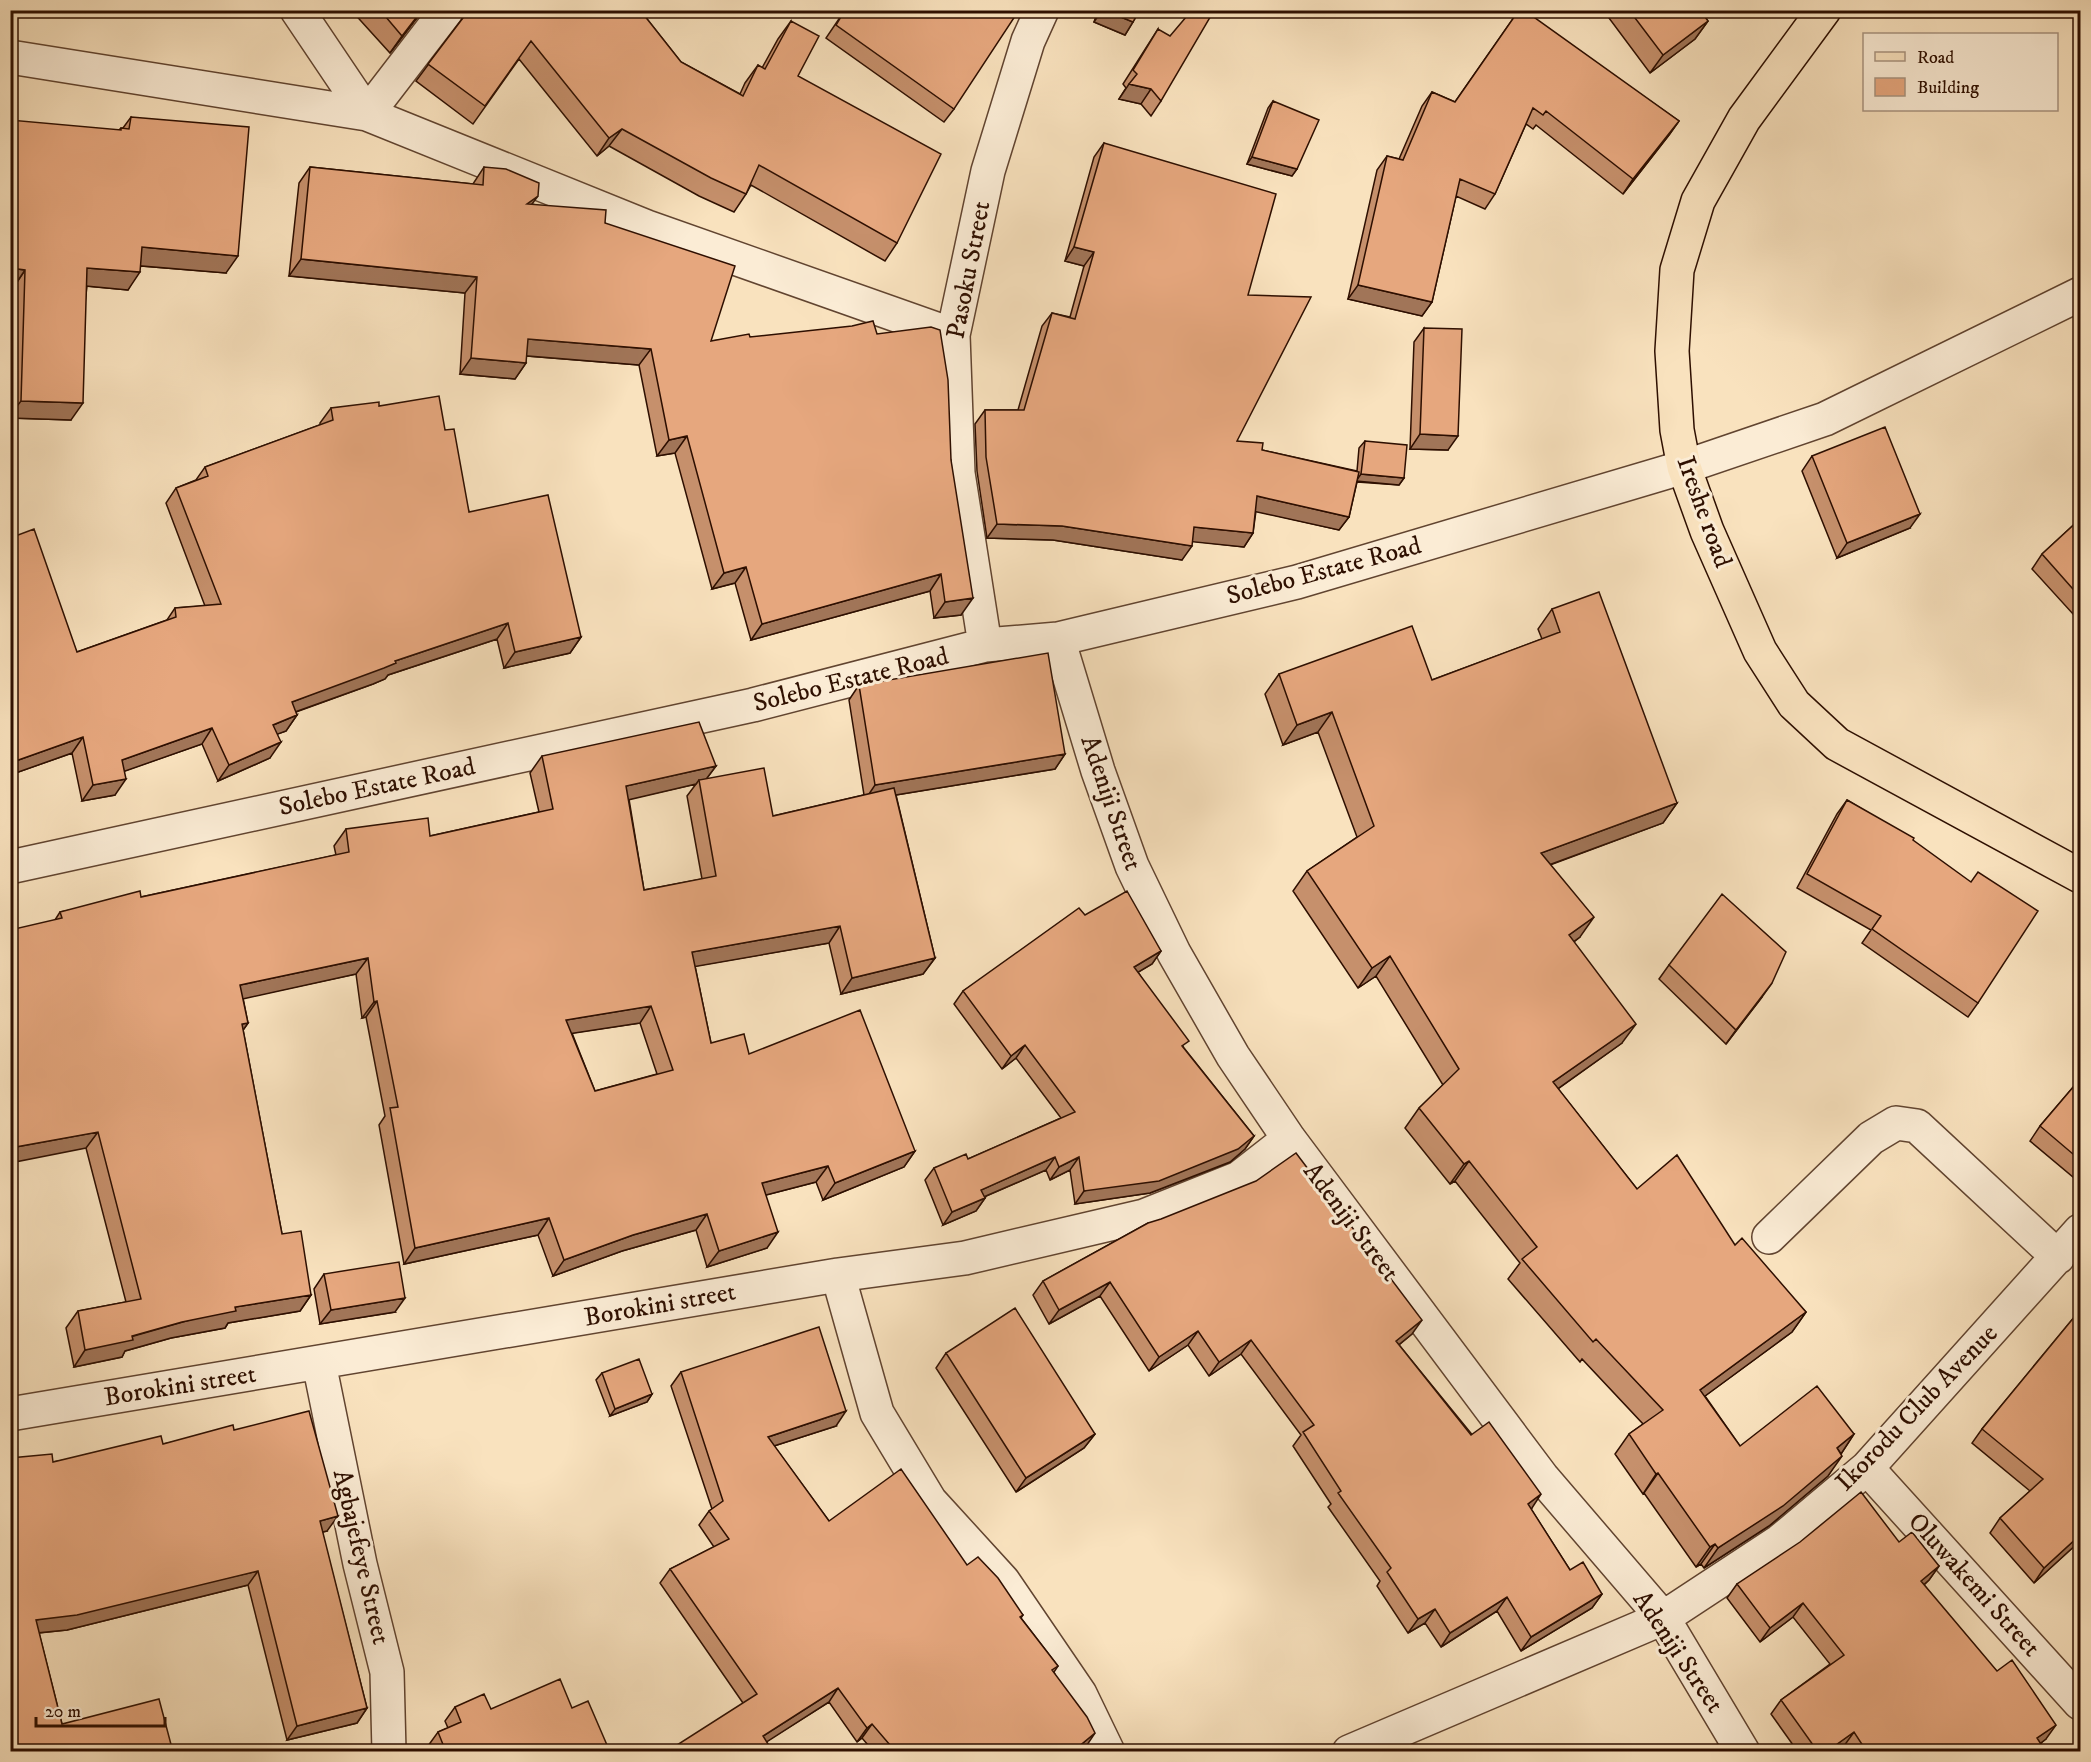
<svg xmlns="http://www.w3.org/2000/svg" width="2091" height="1762" viewBox="0 0 2091 1762" font-family="'IM FELL DW Pica',serif">
<style>
.lines{fill:none;stroke-linecap:round;stroke-linejoin:round}
.minor-casing{stroke:#614430;stroke-width:36}
.major-casing{stroke:#2e0f00;stroke-width:36}
.minor{stroke:#fbecd5;stroke-width:33}
.major{stroke:#f9e2be;stroke-width:33}
.wall{fill:#c6906c;stroke:#2e0f00;stroke-width:1.5;fill-rule:evenodd}
.shaded-wall{fill:#a17558;stroke:#2e0f00;stroke-width:1.5}
.building{fill:#e6a77e;stroke:#2e0f00;stroke-width:1.5;fill-rule:evenodd}
.labels{text-anchor:middle;dominant-baseline:central;stroke-width:6;stroke-linejoin:round;paint-order:stroke}
.street-label{font-size:26px;fill:#2e0f00;stroke:#fbecd5}
</style>
<rect width="100%" height="100%" fill="#f9e2be"/>
<filter id="stains"><feTurbulence type="fractalNoise" baseFrequency=".00333" numOctaves="4"/><feColorMatrix values="0 0 0 0 .2 0 0 0 0 .09 0 0 0 0 .02 0 0 0 .5 -.17"/></filter>
<radialGradient id="worn" r=".72"><stop offset=".6" stop-color="#630" stop-opacity="0"/><stop offset="1" stop-color="#630" stop-opacity=".3"/></radialGradient>
<g class="lines">
<defs>
<path id="minor" d="M297,10L367,114L447,10
M10,57L367,114L647,227L953,335
M1058,639L1098,771L1132,866L1174,953L1233,1056L1289,1139L1542,1477L1663,1618L1743,1752
M985,645L958,473L953,335L988,171L1028,41L1042,10
M10,867L753,705L985,645L1058,639L1297,582L1684,467L1825,419L2080,294
M1769,1237L1871,1138L1896,1123L1917,1126L2058,1257
M838,1275L877,1413L930,1501L1003,1581L1080,1694L1108,1752
M319,1363L360,1564L387,1672L389,1752
M10,1414L838,1275L965,1258L1144,1216L1239,1178L1289,1139
M1867,1468L2080,1703
M1349,1752L1663,1618L1780,1541L1867,1468L2080,1231"/>
<path id="major" d="M1824,10L1744,119L1698,201L1677,270L1672,351L1677,430L1684,467L1707,531L1760,651L1794,704L1837,744L2080,876"/>
</defs>
<use href="#minor" class="minor-casing"/>
<use href="#major" class="major-casing"/>
<use href="#minor" class="minor"/>
<use href="#major" class="major"/>
</g>
<path class="wall" d="M351,10H423L390,53Z
M465,10H640L681,62L740,94L745,83L758,65L762,68L778,39L791,21L798,76L897,243L885,261L751,185L746,194L734,212L699,196L609,146L597,156L519,59L473,124L416,81L463,18Z
M845,10L954,109L944,122L826,38Z
M1098,10H1140L1125,35L1094,22Z
M1519,10L1679,121L1669,135L1623,194L1536,125L1533,129L1526,124L1495,194L1485,209L1456,196L1432,302L1422,316L1348,299L1377,170L1387,156L1399,159L1422,106L1432,92L1455,102Z
M1603,10H1708L1704,15L1708,21L1695,39L1650,73Z
M1158,29L1161,101L1151,116L1141,104L1119,99L1126,88L1123,84Z
M1273,101L1297,169L1292,176L1247,164L1268,108Z
M131,117L226,273L141,266L128,290L87,286L71,420L10,418V361L13,288L119,130L121,128H123Z
M1104,143L1248,295L1237,441L1262,450L1357,471L1359,448L1365,441L1404,478L1399,485L1357,482L1349,517L1339,530L1256,511L1253,533L1244,547L1192,541L1182,560L1053,540L987,538L977,471L975,424L985,410H1018L1042,326L1052,313L1070,317L1084,266L1065,261L1094,157Z
M310,167L473,184L484,167L532,204L605,223L711,341L750,337L877,334L951,460L961,615L934,618L930,591L751,640L735,583L712,589L675,453L657,456L639,365L526,356V363L515,379L460,374L465,293L289,276L299,183Z
M1424,328L1448,450L1410,449L1414,342Z
M379,406L445,430L469,512L581,637L570,653L504,668L497,639L388,675L385,679L373,684L296,712L297,715L286,731L277,734L270,758L218,781L202,744L124,771L115,795L82,801L72,753L10,775V538L77,652L167,620L175,608L205,606L166,503L176,488L196,480L205,467L320,425V423L331,408Z
M1812,456L1910,528L1837,558L1802,471Z
M2080,519V607L2073,614L2032,569L2042,554Z
M1552,609L1677,803L1663,823L1550,865L1580,937L1574,942L1622,1043L1558,1089L1637,1189L1735,1245L1806,1312L1792,1332L1705,1396L1740,1446L1854,1434L1841,1454L1828,1476L1769,1526L1704,1568L1701,1564L1696,1567L1644,1493L1643,1494L1615,1454L1629,1434L1643,1424L1582,1359L1580,1362L1508,1279L1520,1263L1455,1181L1450,1184L1405,1128L1419,1108L1443,1085L1376,976L1358,988L1293,891L1307,871L1357,837L1318,732L1283,745L1265,694L1279,674L1432,680L1542,639L1538,629Z
M859,685L1065,754L1055,769L896,795L935,958L923,974L841,994L829,943L695,966L711,1043L749,1054L915,1151L904,1167L823,1200L816,1182L766,1195L767,1248L707,1267L696,1230L622,1251L553,1276L538,1235L404,1264L379,1125L385,1116L366,1017L362,1018L356,974L243,998L248,1023L243,1030L282,1234L311,1295L300,1311L228,1323L225,1328L171,1338L125,1351L122,1357L74,1367L66,1328L78,1311L126,1302L86,1148L55,920L60,912L141,897L336,855L334,846L346,829L430,836L539,812L530,773L542,756L716,766L707,778L773,816L864,795L849,700ZM696,784L687,796L702,879L644,890L629,799ZM640,1023L657,1074L595,1091L572,1033Z
M1847,800L1913,840L1978,1003L1968,1017L1862,943L1871,930L1797,888L1837,814Z
M1085,915L1161,951L1152,964L1138,972L1184,1048L1254,1136L1245,1149L1230,1162L1150,1193L1075,1204L1070,1170L1050,1180L1046,1170L984,1197L985,1198L976,1211L943,1225L925,1180L934,1168L968,1159L1061,1118L1016,1058L1002,1069L954,1004L963,991Z
M1669,965L1762,997L1726,1044L1659,979Z
M2080,1079V1180L2079,1182L2030,1141L2040,1126Z
M1148,1223L1412,1334L1399,1345L1532,1508L1531,1509L1570,1570L1602,1594L1592,1608L1521,1651L1497,1611L1441,1647L1425,1623L1408,1633L1377,1586L1380,1581L1328,1507L1331,1504L1293,1446L1301,1435L1241,1354L1209,1376L1188,1345L1149,1371L1100,1296L1049,1324L1033,1295L1043,1281Z
M324,1274L395,1312L320,1324L314,1289Z
M2080,1310V1541L2034,1583L1990,1533L2000,1518L2030,1491L1972,1443L1982,1429Z
M946,1353L1095,1434L1084,1448L1016,1492L936,1368Z
M681,1372L836,1426L774,1446L829,1521L967,1565L1023,1615L1021,1618L1058,1666L1054,1672L1085,1748L1080,1752H874L862,1738L857,1742L829,1702L767,1741L743,1703L660,1583L670,1569L714,1547L699,1525L709,1511L712,1509L671,1386Z
M602,1373L652,1394L647,1402L610,1416L596,1380Z
M234,1430L327,1531L322,1532L367,1708L357,1723L287,1740L248,1585L67,1630L39,1633L62,1724L10,1752L53,1462L163,1444Z
M1899,1542L1939,1566L1929,1580L1924,1585L2046,1739L2041,1743L2046,1752H1847L1844,1746L1836,1752H1798L1771,1714L1781,1700L1830,1664L1793,1617L1760,1642L1727,1598L1737,1584Z
M455,1707L491,1709L572,1708L610,1752H430L428,1746L438,1732L448,1728L445,1721Z"/>
<path class="shaded-wall" d="M422,10H423L390,53L402,36Z
M1102,10H1104L1133,22L1125,35L1094,22Z
M1700,10H1708L1706,14L1688,28Z
M1708,21L1695,39L1650,73L1663,55Z
M1129,84L1151,89L1141,104L1119,99Z
M1679,121L1669,135L1623,194L1633,179Z
M622,129L609,146L597,156L609,138Z
M1252,157L1297,169L1292,176L1247,164Z
M538,196L526,212L527,204Z
M142,247L238,256L226,273L130,265Z
M1074,247L1094,252L1084,266L1065,261Z
M301,259L477,277L465,293L289,276Z
M10,268L25,270L13,288L10,287Z
M87,268L140,272L128,290L75,285Z
M1358,285L1432,302L1422,316L1348,299Z
M528,339L651,349L639,365L516,355Z
M471,358L526,363L515,379L460,374Z
M21,401L83,403L71,420L10,418V415Z
M1420,434L1458,436L1448,450L1410,449Z
M687,436L675,453L657,456L669,440Z
M1361,474L1404,478L1399,485L1356,481Z
M1257,496L1349,517L1339,530L1248,510Z
M1920,514L1910,528L1837,558L1847,543Z
M997,524L1062,526L1192,546L1182,560L1053,540L987,538Z
M1194,527L1253,533L1244,547L1185,541Z
M746,567L735,583L712,589L724,573Z
M941,574L930,591L751,640L762,624Z
M973,598L961,615L934,618L945,602Z
M2080,603V607L2073,614Z
M508,623L497,639L388,675L385,679L373,684L281,717L292,702L395,661Z
M581,637L570,653L504,668L515,652Z
M1332,712L1318,732L1283,745L1297,725Z
M297,715L286,731L262,740L273,725Z
M212,728L202,744L111,776L122,760Z
M83,737L72,753L10,775V763Z
M281,742L270,758L218,781L229,765Z
M1065,754L1055,769L865,800L875,785Z
M716,766L704,782L699,780L696,784L615,803L626,786Z
M126,779L115,795L82,801L93,785Z
M1677,803L1663,823L1527,873L1541,853Z
M1594,917L1580,937L1555,955L1569,935Z
M840,926L829,943L681,969L692,952Z
M1161,951L1152,964L1125,980L1134,967Z
M1390,956L1376,976L1358,988L1372,968Z
M368,958L356,974L229,1002L240,985Z
M935,958L923,974L841,994L852,978Z
M1772,983L1762,997L1726,1044L1736,1030Z
M377,1001L366,1017L362,1018L374,1002Z
M651,1006L640,1023L555,1036L566,1020Z
M248,1023L237,1039L242,1024Z
M1636,1024L1622,1043L1539,1102L1553,1082Z
M1025,1045L1016,1058L1002,1069L1011,1056Z
M98,1132L86,1148L10,1163V1148Z
M1254,1136L1245,1149L1230,1162L1150,1193L1075,1204L1084,1191Z
M915,1151L904,1167L823,1200L835,1183Z
M1055,1157L1046,1170L972,1202L981,1190Z
M1079,1157L1070,1170L1050,1180L1059,1167Z
M1469,1161L1455,1181L1450,1184L1464,1164Z
M828,1166L816,1182L750,1199L762,1183Z
M985,1198L976,1211L943,1225L952,1212Z
M707,1214L696,1230L622,1251L553,1276L564,1260L633,1235Z
M549,1218L538,1235L404,1264L415,1248Z
M778,1232L767,1248L707,1267L719,1251Z
M1110,1282L1100,1296L1049,1324L1059,1310Z
M311,1295L300,1311L228,1323L225,1328L171,1338L125,1351L122,1357L74,1367L85,1350L235,1307Z
M405,1298L395,1312L320,1324L331,1310Z
M1806,1312L1792,1332L1686,1410L1700,1390Z
M1422,1320L1412,1334L1386,1355L1396,1341Z
M1198,1331L1188,1345L1149,1371L1159,1357Z
M1251,1340L1241,1354L1209,1376L1219,1362Z
M652,1394L647,1402L610,1416L615,1409Z
M846,1411L836,1426L758,1451L768,1437Z
M1095,1434L1084,1448L1016,1492L1026,1478Z
M1854,1434L1841,1454L1837,1448Z
M1842,1456L1828,1476L1769,1526L1704,1568L1718,1548Z
M1658,1473L1644,1493L1643,1494L1656,1474Z
M1541,1494L1532,1508L1518,1518L1528,1504Z
M338,1516L327,1531L310,1535L320,1521Z
M2080,1535V1541L2034,1583L2044,1568Z
M1715,1544L1701,1564L1696,1567L1710,1547Z
M1939,1566L1929,1580L1911,1596L1921,1581Z
M258,1571L248,1585L67,1630L26,1634L36,1620Z
M1602,1594L1592,1608L1521,1651L1531,1637Z
M1507,1597L1497,1611L1441,1647L1450,1633Z
M1803,1603L1793,1617L1760,1642L1770,1628Z
M1435,1609L1425,1623L1408,1633L1418,1619Z
M838,1688L829,1702L754,1750L763,1736Z
M367,1708L357,1723L287,1740L297,1726Z
M872,1724L862,1738L857,1742L867,1728Z
M2056,1725L2046,1739L2029,1752L2037,1738Z
M1854,1732L1844,1746L1836,1752H1826Z
M1095,1733L1085,1748L1080,1752H1072Z"/>
<path class="building" d="M380,10H422L402,36Z
M469,10H640L681,62L743,96L758,65L765,69L791,21L819,36L798,76L941,154L897,243L759,165L746,194L711,178L622,129L609,138L531,41L485,106L428,64Z
M845,10H1019L954,109L836,25Z
M1104,10H1140L1133,22Z
M1192,10H1207L1212,14L1161,101L1151,89L1129,84L1137,74L1133,70L1158,29L1170,36Z
M1519,10H1524L1679,121L1633,179L1546,111L1543,115L1533,108L1495,194L1460,179L1432,302L1358,285L1387,156L1403,160L1432,92L1455,102Z
M1629,10H1700L1708,21L1663,55Z
M1273,101L1319,120L1297,169L1252,157Z
M131,117L249,127L238,256L142,247L140,272L87,268L83,403L21,401L25,270L10,268V120L121,130V128L129,129Z
M1104,143L1276,194L1248,295L1311,297L1237,441L1263,443L1262,450L1359,472L1349,517L1257,496L1253,533L1194,527L1192,546L1062,526L997,524L986,457L985,410H1024L1052,313L1075,319L1094,252L1074,247Z
M310,167L483,185L484,167L506,169L539,183L538,196L527,204L606,210L605,223L735,266L711,341L749,334L750,337L852,326L873,321L877,334L931,327L940,330L948,380L951,460L973,598L945,602L941,574L762,624L746,567L724,573L687,436L669,440L651,349L528,339L526,363L471,358L477,277L301,259Z
M1424,328L1462,329L1458,436L1420,434Z
M439,396L445,430L454,429L469,512L548,495L581,637L515,652L508,623L395,661L396,663L384,668L292,702L297,715L273,725L281,742L229,765L212,728L122,760L126,779L93,785L83,737L10,763V538L34,529L77,652L176,617L175,608L221,604L176,488L208,476L205,467L333,420L331,408L379,402V406Z
M1885,427L1920,514L1847,543L1812,456Z
M1365,441L1407,445L1404,478L1361,474Z
M2080,519V597L2042,554Z
M1599,592L1677,803L1541,853L1594,917L1569,935L1636,1024L1553,1082L1637,1189L1677,1155L1735,1245L1742,1238L1806,1312L1700,1390L1740,1446L1817,1386L1854,1434L1837,1448L1842,1456L1783,1506L1718,1548L1715,1544L1710,1547L1658,1473L1656,1474L1629,1434L1663,1410L1596,1339L1593,1342L1522,1259L1537,1247L1469,1161L1464,1164L1419,1108L1459,1069L1390,956L1372,968L1307,871L1374,826L1332,712L1297,725L1279,674L1412,626L1432,680L1560,632L1552,609Z
M1048,653L1065,754L875,785L859,685Z
M699,722L716,766L626,786L644,890L716,876L699,780L764,768L773,816L894,788L935,958L852,978L840,926L692,952L711,1043L744,1034L749,1054L860,1010L915,1151L835,1183L828,1166L762,1183L778,1232L719,1251L707,1214L633,1235L564,1260L549,1218L415,1248L390,1108L398,1107L377,1001L374,1002L368,958L240,985L248,1023L242,1024L282,1234L301,1231L311,1295L235,1307L236,1311L182,1322L132,1336L133,1340L85,1350L78,1311L141,1299L98,1132L10,1148V930L62,918L60,912L140,891L141,897L349,852L346,829L428,818L430,836L553,809L542,756ZM651,1006L673,1070L595,1091L566,1020Z
M1847,800L1914,838L1913,840L1971,882L1978,872L2038,911L1978,1003L1872,929L1881,916L1807,874Z
M1127,891L1161,951L1134,967L1189,1041L1182,1046L1254,1136L1238,1149L1159,1181L1084,1191L1079,1157L1059,1167L1055,1157L981,1190L985,1198L952,1212L934,1168L966,1154L968,1159L1075,1112L1025,1045L1011,1056L963,991L1079,908L1085,915Z
M1722,894L1786,952L1772,983L1736,1030L1669,965Z
M2080,1079V1160L2040,1126Z
M1296,1153L1422,1320L1396,1341L1471,1435L1489,1422L1541,1494L1528,1504L1570,1570L1583,1562L1602,1594L1531,1637L1507,1597L1450,1633L1435,1609L1418,1619L1387,1572L1391,1568L1338,1493L1341,1491L1303,1432L1314,1425L1251,1340L1219,1362L1198,1331L1159,1357L1110,1282L1059,1310L1043,1281L1148,1223L1161,1219L1256,1181Z
M399,1262L405,1298L331,1310L324,1274Z
M1015,1308L1095,1434L1026,1478L946,1353Z
M2080,1310V1535L2044,1568L2000,1518L2043,1479L1982,1429Z
M819,1327L846,1411L768,1437L829,1521L901,1469L967,1565L978,1557L998,1578L1023,1615L1020,1617L1058,1666L1052,1670L1087,1717L1095,1733L1072,1752H896L872,1724L867,1728L838,1688L763,1736L773,1752H666L757,1694L670,1569L729,1539L709,1511L723,1501L681,1372Z
M639,1359L652,1394L615,1409L602,1373Z
M309,1411L338,1516L320,1521L367,1708L297,1726L258,1571L77,1615L36,1620L62,1724L159,1699L173,1752H10V1458L52,1454L53,1462L161,1436L163,1444L233,1425L234,1430Z
M1861,1492L1899,1542L1912,1532L1939,1566L1921,1581L1997,1671L2012,1660L2056,1725L2037,1738L2046,1752H1867L1854,1732L1826,1752H1818L1781,1700L1844,1655L1803,1603L1770,1628L1737,1584L1800,1542Z
M560,1679L572,1708L588,1701L610,1752H446L438,1732L461,1722L455,1707L484,1694L491,1709Z"/>
<g class="labels">
<g class="street-label">
<text transform="translate(969 270) rotate(-79)">Pasoku Street</text>
<text transform="translate(1704 512) rotate(70)">Ireshe road</text>
<text transform="translate(1324 571) rotate(-15)">Solebo Estate Road</text>
<text transform="translate(851 680) rotate(-14)">Solebo Estate Road</text>
<text transform="translate(377 787) rotate(-12)">Solebo Estate Road</text>
<text transform="translate(1111 803) rotate(71)">Adeniji Street</text>
<text transform="translate(1351 1222) rotate(53)">Adeniji Street</text>
<text transform="translate(660 1305) rotate(-10)">Borokini street</text>
<text transform="translate(180 1386) rotate(-9)">Borokini street</text>
<text transform="translate(1917 1408) rotate(-46)">Ikorodu Club Avenue</text>
<text transform="translate(361 1557) rotate(77)">Agbajefeye Street</text>
<text transform="translate(1974 1585) rotate(48)">Oluwakemi Street</text>
<text transform="translate(1678 1652) rotate(56)">Adeniji Street</text>
</g>
</g>
<rect width="2091" height="1762" fill="none" stroke="#f9e2be" stroke-width="36"/>
<rect x="12" y="12" width="2067" height="1738" fill="none" stroke="#2e0f00" stroke-width="3"/>
<rect x="18" y="18" width="2055" height="1726" fill="none" stroke="#2e0f00" stroke-width="1.5"/>
<rect x="1863" y="33" width="195" height="78" fill="#fbecd5" stroke="#a99480" stroke-width="1.5"/>
<rect x="1875" y="52" width="30" height="9" fill="#f9e2be" stroke="#a99480" stroke-width="1.5"/>
<text x="1917" y="63" font-size="18" fill="#2e0f00">Road</text>
<rect x="1875" y="78" width="30" height="18" fill="#e6a77e" stroke="#a99480" stroke-width="1.5"/>
<text x="1917" y="93" font-size="18" fill="#2e0f00">Building</text>
<path d="M36 1717v9h129v-9" fill="none" stroke="#2e0f00" stroke-width="3"/>
<text x="45" y="1717" font-size="18" fill="#2e0f00" stroke="#fbecd5" stroke-width="4.5" paint-order="stroke">20 m</text>
<rect width="100%" height="100%" filter="url(#stains)"/>
<rect width="100%" height="100%" fill="url(#worn)"/>
</svg>
